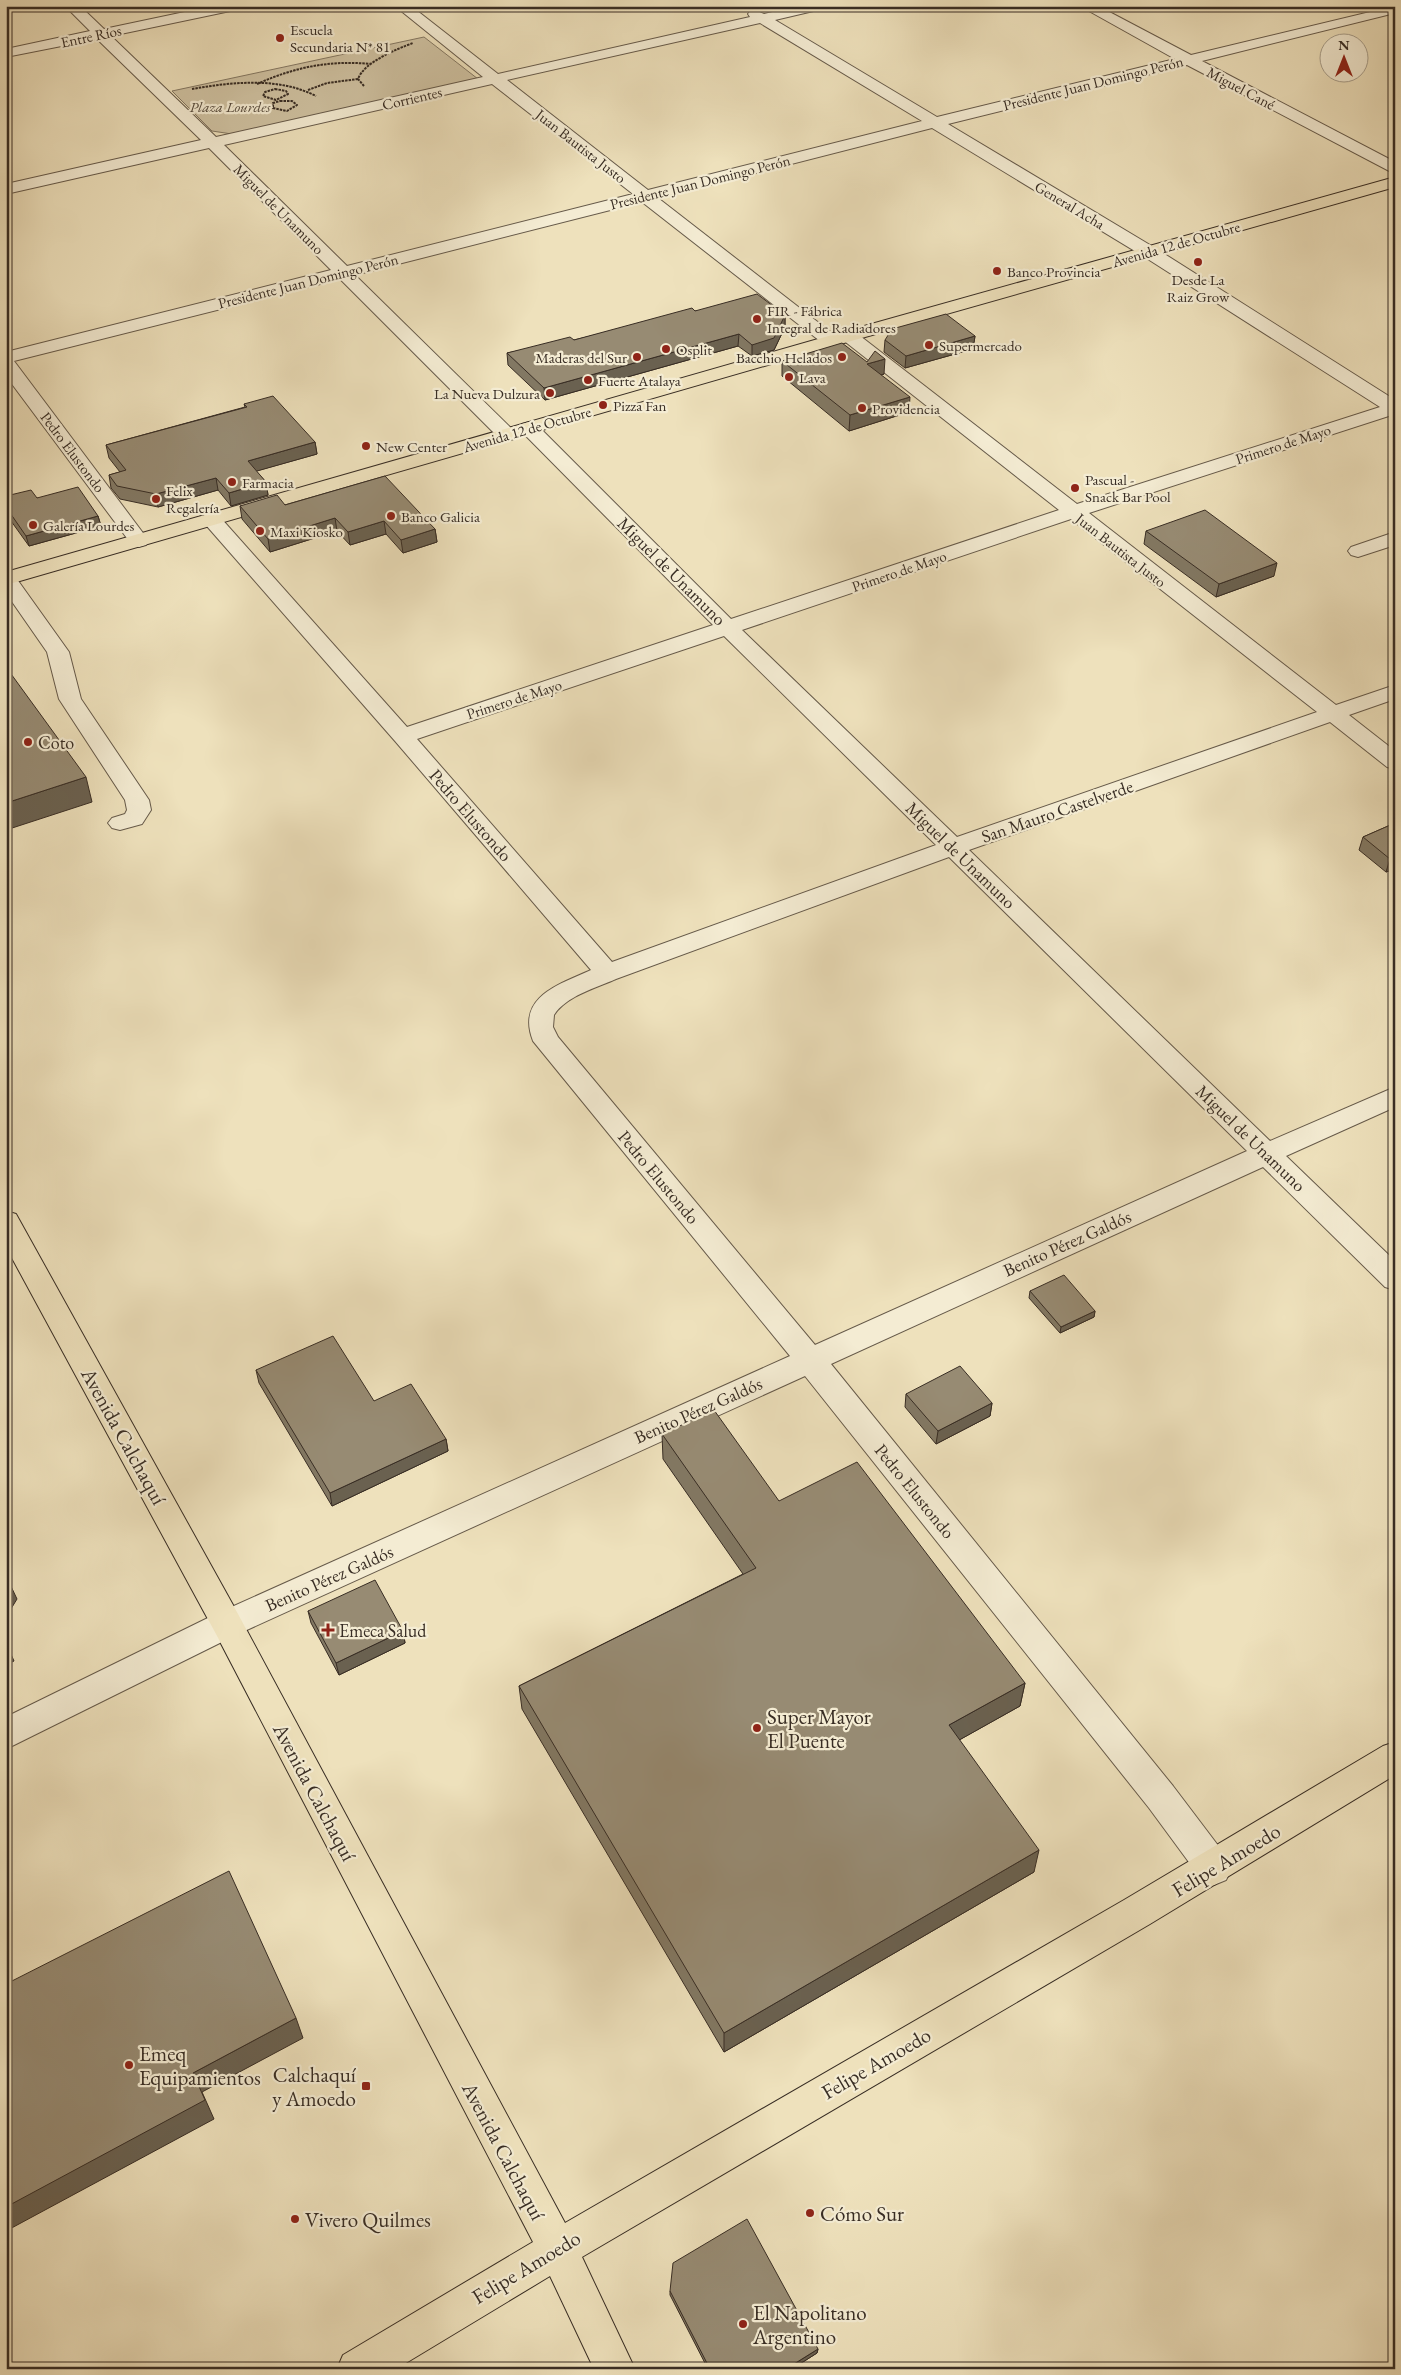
<svg xmlns="http://www.w3.org/2000/svg" width="1401" height="2375" viewBox="0 0 1401 2375" font-family="'EB Garamond',serif">
<style>
.green{fill:#cfc2a2;stroke:#847863}
.lines{fill:none;stroke-linecap:round;stroke-linejoin:round}
.minor-casing{stroke:#665a4a;stroke-width:2}
.major-casing{stroke:#382d24;stroke-width:2}
.path{stroke:#382d24;stroke-width:2;stroke-dasharray:2.5 1;stroke-linecap:butt}
.minor{fill:#f4ecd3;fill-rule:evenodd}
.major{fill:#eee1bc;fill-rule:evenodd}
.wall{fill:#827863;stroke:#382d24}
.shaded-wall{fill:#6a6150;stroke:#382d24}
.building{fill:#978b73;stroke:#382d24}
.poi-dot{fill:#8f2418;stroke:#f4ecd3;stroke-width:2}
.labels{text-anchor:middle;dominant-baseline:central;stroke-width:4.5;stroke-linejoin:round;paint-order:stroke}
.far-poi-label{font-size:15px;fill:#382d24;stroke:#f4ecd3;text-anchor:start}
.far-street-label{font-size:15px;fill:#382d24;stroke:#f4ecd3}
.far-park-label{font-size:15px;font-style:italic;fill:#564b3d;stroke:#f4ecd3}
.street-label{font-size:18px;fill:#382d24;stroke:#f4ecd3}
.poi-label{font-size:18px;fill:#382d24;stroke:#f4ecd3;text-anchor:start}
.near-street-label{font-size:21px;fill:#382d24;stroke:#f4ecd3}
.near-poi-label{font-size:21px;fill:#382d24;stroke:#f4ecd3;text-anchor:start}
</style>
<rect width="100%" height="100%" fill="#eee1bc"/>
<filter id="stains"><feTurbulence type="fractalNoise" baseFrequency=".004" numOctaves="4"/><feColorMatrix values="0 0 0 0 .2 0 0 0 0 .09 0 0 0 0 .02 0 0 0 .5 -.17"/></filter>
<radialGradient id="worn" r=".72"><stop offset=".6" stop-color="#630" stop-opacity="0"/><stop offset="1" stop-color="#630" stop-opacity=".3"/></radialGradient>
<path class="green" d="M424,37L478,79L232,134L212,131L172,91Z"/>
<g class="lines">
<defs>
<path id="minor" d="M65,6H80L104,29L213,6H242L235,10L111,36L216,137L483,77L395,6H411L498,74L750,17L748,14L750,11L755,10L764,14L797,6H824L822,9L775,20L937,117L1175,59L1080,6H1098L1191,55L1395,6V13L1202,61L1395,162V174L1187,65L948,124L1155,248L1395,400V414L1089,513L1336,705L1395,685V699L1349,715L1395,751V769L1387,767L1330,722L969,850L1270,1141L1395,1087V1107L1286,1156L1395,1261V1290L1385,1287L1263,1167L831,1364L1173,1786L1226,1856L1232,1868L1226,1880L1214,1885L1202,1880L1149,1808L805,1376L238,1634L6,1749V1717L216,1614L790,1356L533,1041C516,997 558,985 591,970L395,741L205,524L202,520L205,516L212,514L219,516L407,727L713,625L522,432L520,428L522,424L529,422L536,424L731,619L1059,510L843,340L840,336L843,332H855L1077,504L1380,407L1143,256L932,128L658,198L837,337L840,341L837,345H825L642,202L355,275L514,431L517,435L514,439L507,441L500,439L340,279L14,361L149,541L146,545L139,547L132,545L6,376V352L331,270L209,148L6,194V184L201,140L97,39L6,57V49L90,31ZM760,23L922,121L648,190L507,80ZM492,84L633,194L347,266L224,145ZM1071,519L1317,712L957,837L742,630ZM724,636L936,845L612,962L417,739ZM949,857L1247,1151L815,1345L558,1037L553,1027L554,1015C566,996 596,988 616,979Z
M1395,532V545L1358,557L1351,555L1348,551L1351,547Z
M6,573L14,575L69,652L81,699L149,800L151,810L142,824L120,830L112,828L108,823L112,818L125,814L127,810L125,800L59,699L47,652L6,593Z"/>
<path id="major" d="M1395,177V187L837,345L6,585V572L825,337Z
M6,1211L16,1214L238,1614L565,2223L1124,1900L1383,1746L1395,1742V1775L1150,1924L582,2257L635,2369H594L550,2276L396,2369H337L343,2355L533,2242L216,1634L6,1247Z"/>
</defs>
<use href="#minor" class="minor-casing"/>
<use href="#major" class="major-casing"/>
<path class="path" d="M257,84C295,67 330,60 371,64
M364,86L358,79C364,62 397,49 413,43
M192,89C232,82 279,77 316,96
M275,89L286,91L288,94L276,100L263,96L265,92Z
M308,90L327,83L358,79
M280,101H292L297,105L287,111L273,108V103Z"/>
<use href="#minor" class="minor"/>
<use href="#major" class="major"/>
</g>
<path class="wall" d="M695,311L785,315V327L774,350L752,356L738,346L545,400L508,365L507,353L574,340Z
M975,336L973,349L905,368L884,352L885,340Z
M782,361L884,374L881,375L909,412L849,431L782,376Z
M244,404L315,442L317,454L256,471L266,482L268,495L231,506L218,490L158,507L120,499L111,488L109,475L120,472L109,458L106,445L245,407Z
M6,496L37,498L98,516L101,526L29,546L6,514Z
M285,505L435,529L437,542L403,553L386,534L350,545L337,531L270,552L242,519L240,506Z
M1146,531L1274,576L1216,597L1144,544Z
M1395,823V869L1386,872L1359,850L1363,837Z
M1030,1291L1095,1311L1094,1317L1060,1333L1029,1298Z
M256,1370L374,1401L446,1439L448,1451L332,1506L259,1383Z
M906,1394L992,1403L990,1416L936,1444L905,1407Z
M662,1434L779,1501L1025,1683L1020,1706L959,1740L1034,1872L724,2052L522,1709L519,1686L743,1574L663,1459Z
M308,1611L403,1631L405,1643L339,1675L311,1623Z
M670,2291L818,2349L817,2353L792,2369H708L670,2295Z"/>
<path class="shaded-wall" d="M785,315V327L774,350L752,356V345Z
M739,334L738,346L545,400L544,388Z
M975,336L973,349L905,368L906,356Z
M885,359L884,374L866,379L867,364Z
M910,397L909,412L849,431L850,415Z
M315,442L317,454L250,473L248,461Z
M216,478L218,490L158,507L156,494Z
M266,482L268,495L231,506L229,493Z
M98,516L101,526L29,546L26,536Z
M335,518L337,531L270,552L268,539Z
M384,521L386,534L350,545L348,532Z
M435,529L437,542L403,553L401,540Z
M1277,563L1274,576L1216,597L1219,584Z
M86,777L92,802L6,830V803Z
M1395,857V869L1386,872L1390,859Z
M1095,1311L1094,1317L1060,1333L1061,1327Z
M992,1403L990,1416L936,1444L938,1431Z
M446,1439L448,1451L332,1506L330,1493Z
M8,1580L17,1599L6,1617V1584Z
M403,1631L405,1643L339,1675L336,1663Z
M6,1643L14,1661L6,1665Z
M1025,1683L1020,1706L945,1748L949,1725Z
M1039,1850L1034,1872L724,2052V2033Z
M296,2018L303,2038L202,2092L214,2119L6,2231V2207L193,2073Z
M818,2349L817,2353L792,2369H786Z"/>
<path class="building" d="M757,294L785,315L774,338L752,345L739,334L544,388L507,353L570,337L574,340L692,308L695,311Z
M946,314L975,336L906,356L885,340L892,329Z
M842,343L867,362L875,351L885,359L867,364L910,397L850,415L782,361Z
M273,396L315,442L248,461L266,482L229,493L216,478L156,494L117,486L109,475L126,470L106,445L247,407L244,404Z
M385,476L435,529L401,540L384,521L348,532L335,518L268,539L240,506L277,495L285,505Z
M78,487L98,516L26,536L6,507V496L31,490L37,498Z
M1205,510L1277,563L1219,584L1146,531Z
M6,667L86,777L6,803Z
M1395,823V857L1390,859L1363,837Z
M1064,1275L1095,1311L1061,1327L1030,1291Z
M333,1336L374,1401L411,1384L446,1439L330,1493L256,1370Z
M960,1366L992,1403L938,1431L906,1394Z
M714,1410L779,1501L857,1462L1025,1683L949,1725L1039,1850L724,2033L519,1686L756,1568L662,1434Z
M6,1576L8,1580L6,1584Z
M375,1580L403,1631L336,1663L308,1611Z
M229,1871L296,2018L193,2073L205,2100L6,2207V1984Z
M747,2219L818,2349L786,2369H710L670,2291L673,2263Z"/>
<g class="poi-dot">
<circle cx="280" cy="38" r="5"/>
<circle cx="1198" cy="262" r="5"/>
<circle cx="997" cy="271" r="5"/>
<circle cx="757" cy="319" r="5"/>
<circle cx="929" cy="345" r="5"/>
<circle cx="666" cy="349" r="5"/>
<circle cx="637" cy="357" r="5"/>
<circle cx="842" cy="357" r="5"/>
<circle cx="789" cy="377" r="5"/>
<circle cx="588" cy="380" r="5"/>
<circle cx="550" cy="393" r="5"/>
<circle cx="603" cy="405" r="5"/>
<circle cx="862" cy="408" r="5"/>
<circle cx="366" cy="446" r="5"/>
<circle cx="232" cy="482" r="5"/>
<circle cx="1075" cy="488" r="5"/>
<circle cx="156" cy="499" r="5"/>
<circle cx="391" cy="516" r="5"/>
<circle cx="33" cy="525" r="5"/>
<circle cx="260" cy="531" r="5"/>
<circle cx="28" cy="742" r="5"/>
<path d="M325.5 1622.5h5v5h5v5h-5v5h-5v-5h-5v-5h5z"/>
<circle cx="757" cy="1728" r="5"/>
<circle cx="129" cy="2065" r="5"/>
<rect x="361" y="2081" width="10" height="10" rx="2.5"/>
<circle cx="810" cy="2213" r="5"/>
<circle cx="295" cy="2219" r="5"/>
<circle cx="743" cy="2324" r="5"/>
</g>
<g class="labels">
<g class="far-poi-label">
<text x="290" y="29">Escuela<tspan x="290" dy="17">Secundaria N* 81</tspan></text>
<text x="1007" y="271">Banco Provincia</text>
<text x="1198" y="279" text-anchor="middle">Desde La<tspan x="1198" dy="17">Raiz Grow</tspan></text>
<text x="767" y="310">FIR - Fábrica<tspan x="767" dy="17">Integral de Radiadores</tspan></text>
<text x="939" y="345">Supermercado</text>
<text x="676" y="349">Osplit</text>
<text x="627" y="357" text-anchor="end">Maderas del Sur</text>
<text x="832" y="357" text-anchor="end">Bacchio Helados</text>
<text x="799" y="377">Lava</text>
<text x="598" y="380">Fuerte Atalaya</text>
<text x="540" y="393" text-anchor="end">La Nueva Dulzura</text>
<text x="613" y="405">Pizza Fan</text>
<text x="872" y="408">Providencia</text>
<text x="376" y="446">New Center</text>
<text x="1085" y="479">Pascual -<tspan x="1085" dy="17">Snack Bar Pool</tspan></text>
<text x="242" y="482">Farmacia</text>
<text x="166" y="490">Felix<tspan x="166" dy="17">Regalería</tspan></text>
<text x="401" y="516">Banco Galicia</text>
<text x="43" y="525">Galería Lourdes</text>
<text x="270" y="531">Maxi Kiosko</text>
</g>
<g class="far-street-label">
<text transform="translate(91 36) rotate(-12)">Entre Ríos</text>
<text transform="translate(1093 83) rotate(-14)">Presidente Juan Domingo Perón</text>
<text transform="translate(1241 88) rotate(28)">Miguel Cané</text>
<text transform="translate(412 98) rotate(-13)">Corrientes</text>
<text transform="translate(581 146) rotate(38)">Juan Bautista Justo</text>
<text transform="translate(700 182) rotate(-14)">Presidente Juan Domingo Perón</text>
<text transform="translate(1070 205) rotate(31)">General Acha</text>
<text transform="translate(279 209) rotate(45)">Miguel de Unamuno</text>
<text transform="translate(1176 244) rotate(-16)">Avenida 12 de Octubre</text>
<text transform="translate(308 281) rotate(-14)">Presidente Juan Domingo Perón</text>
<text transform="translate(527 429) rotate(-16)">Avenida 12 de Octubre</text>
<text transform="translate(1283 444) rotate(-18)">Primero de Mayo</text>
<text transform="translate(73 452) rotate(53)">Pedro Elustondo</text>
<text transform="translate(1121 550) rotate(38)">Juan Bautista Justo</text>
<text transform="translate(899 571) rotate(-19)">Primero de Mayo</text>
<text transform="translate(514 699) rotate(-18)">Primero de Mayo</text>
</g>
<g class="far-park-label">
<text x="230" y="106">Plaza Lourdes</text>
</g>
<g class="street-label">
<text transform="translate(672 571) rotate(45)">Miguel de Unamuno</text>
<text transform="translate(1057 811) rotate(-19)">San Mauro Castelverde</text>
<text transform="translate(471 815) rotate(49)">Pedro Elustondo</text>
<text transform="translate(961 855) rotate(44)">Miguel de Unamuno</text>
<text transform="translate(1251 1138) rotate(44)">Miguel de Unamuno</text>
<text transform="translate(659 1177) rotate(50)">Pedro Elustondo</text>
<text transform="translate(1067 1243) rotate(-24)">Benito Pérez Galdós</text>
<text transform="translate(698 1410) rotate(-24)">Benito Pérez Galdós</text>
<text transform="translate(915 1491) rotate(51)">Pedro Elustondo</text>
<text transform="translate(329 1578) rotate(-24)">Benito Pérez Galdós</text>
</g>
<g class="poi-label">
<text x="38" y="742">Coto</text>
<text x="339" y="1630">Emeca Salud</text>
</g>
<g class="near-street-label">
<text transform="translate(124 1436) rotate(61)">Avenida Calchaquí</text>
<text transform="translate(315 1792) rotate(62)">Avenida Calchaquí</text>
<text transform="translate(1226 1860) rotate(-31)">Felipe Amoedo</text>
<text transform="translate(876 2063) rotate(-30)">Felipe Amoedo</text>
<text transform="translate(504 2151) rotate(62)">Avenida Calchaquí</text>
<text transform="translate(526 2267) rotate(-31)">Felipe Amoedo</text>
</g>
<g class="near-poi-label">
<text x="767" y="1716">Super Mayor<tspan x="767" dy="24">El Puente</tspan></text>
<text x="139" y="2053">Emeq<tspan x="139" dy="24">Equipamientos</tspan></text>
<text x="356" y="2074" text-anchor="end">Calchaquí<tspan x="356" dy="24">y Amoedo</tspan></text>
<text x="820" y="2213">Cómo Sur</text>
<text x="305" y="2219">Vivero Quilmes</text>
<text x="753" y="2312">El Napolitano<tspan x="753" dy="24">Argentino</tspan></text>
</g>
</g>
<rect width="1401" height="2375" fill="none" stroke="#eee1bc" stroke-width="25"/>
<rect x="8" y="8" width="1386" height="2360" fill="none" stroke="#382d24" stroke-width="2.5"/>
<rect x="12" y="12" width="1376" height="2350" fill="none" stroke="#382d24"/>
<g transform="translate(1344 58)"><circle r="24" fill="#f4ecd3" stroke="#a9a08d"/>
<path d="M0-4L9 19L0 12L-9 19Z" fill="#8f2418"/>
<text y="-8" font-size="14" font-weight="bold" text-anchor="middle" fill="#382d24">N</text>
</g>
<rect width="100%" height="100%" filter="url(#stains)"/>
<rect width="100%" height="100%" fill="url(#worn)"/>
</svg>
